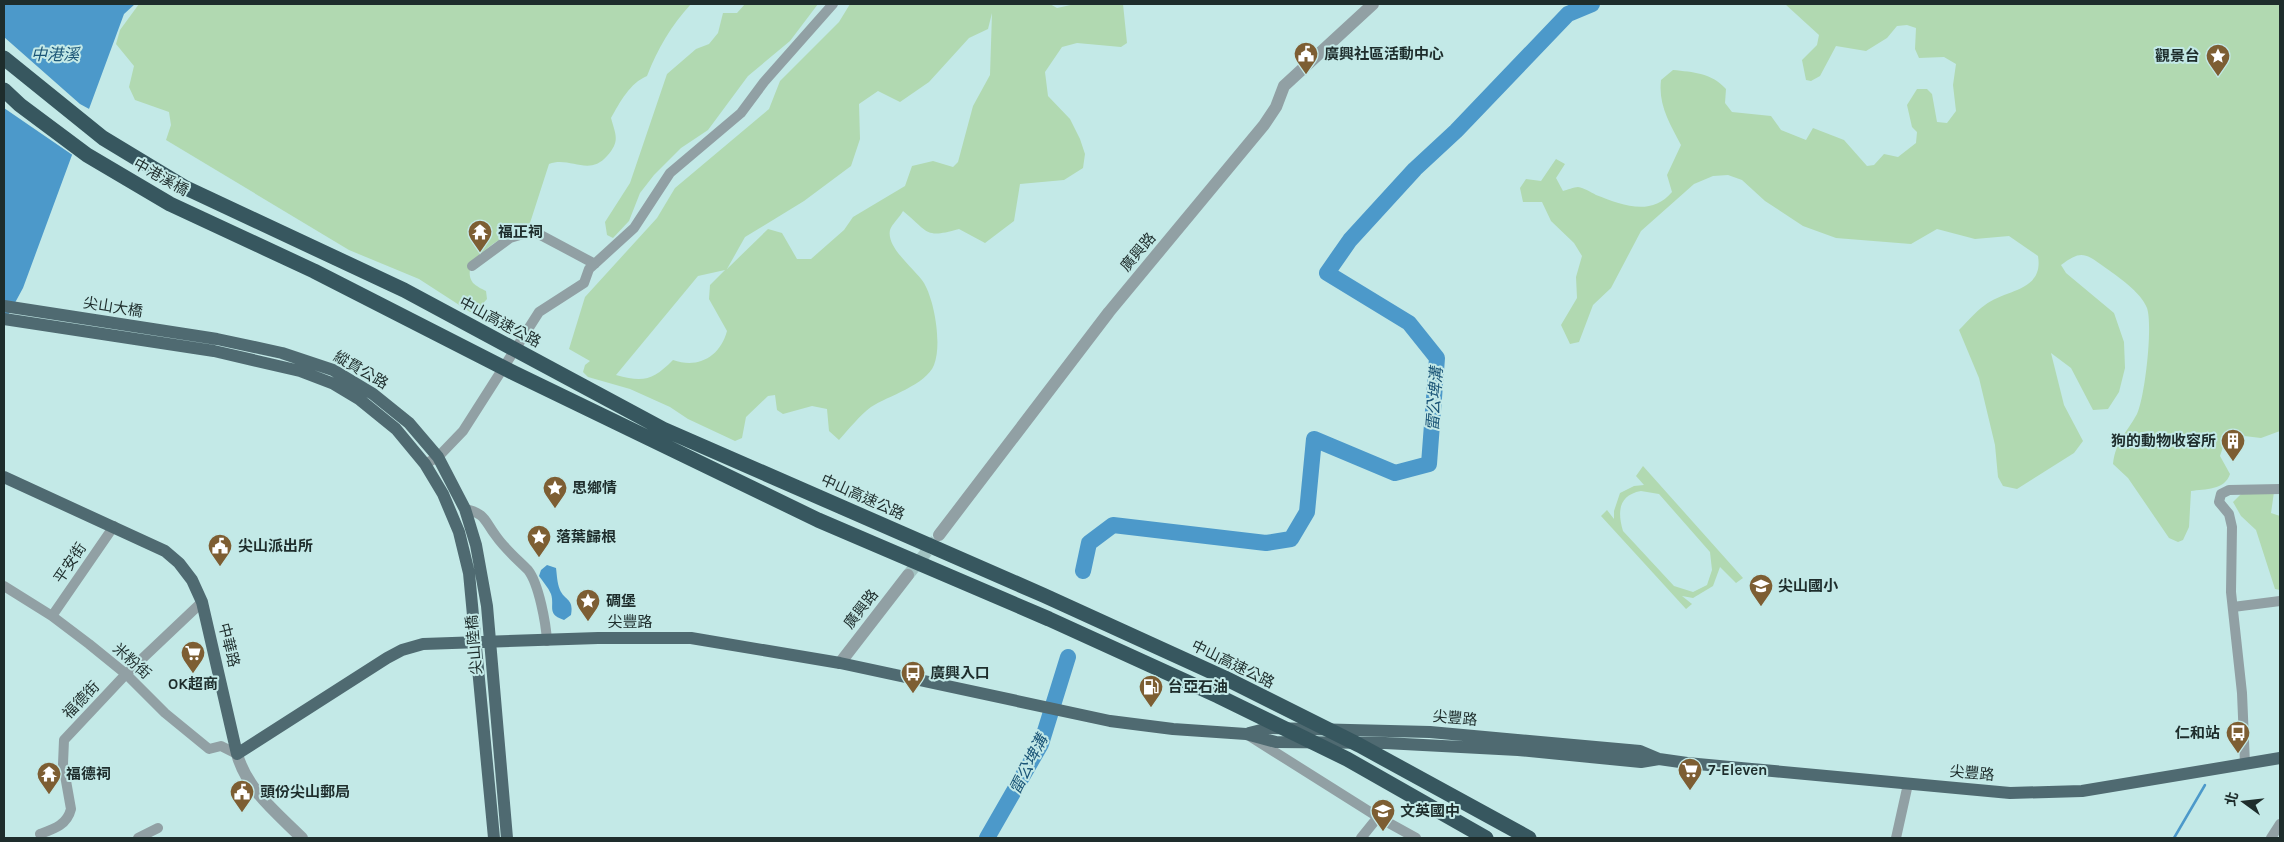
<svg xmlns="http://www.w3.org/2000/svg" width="2284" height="842" font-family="Karla,'Noto Sans TC',sans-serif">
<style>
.green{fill:#b1d9b1;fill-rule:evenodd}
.water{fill:#4c99ca}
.pier{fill:#c3e9e7}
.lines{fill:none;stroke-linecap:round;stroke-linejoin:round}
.stream{stroke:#4c99ca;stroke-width:2.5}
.river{stroke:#4c99ca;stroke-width:16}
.tertiary-tunnel{stroke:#a2c3c2;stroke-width:12;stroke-dasharray:12 6;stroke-linecap:butt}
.minor{stroke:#91a0a4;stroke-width:10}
.tertiary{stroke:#91a0a4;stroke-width:12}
.primary{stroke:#4f6a71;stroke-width:12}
.motorway{stroke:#37575f;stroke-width:15}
.labels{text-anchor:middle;stroke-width:4;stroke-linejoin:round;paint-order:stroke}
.poi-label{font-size:15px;font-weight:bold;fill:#1e2d2c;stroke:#c3e9e7;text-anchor:start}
.street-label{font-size:15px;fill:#1e2d2c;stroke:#c3e9e7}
.water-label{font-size:16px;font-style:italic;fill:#1b5577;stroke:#c3e9e7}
</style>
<rect width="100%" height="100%" fill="#c3e9e7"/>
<path class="green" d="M139,4H691C671,26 658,48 647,76C630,83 620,102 611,118C616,136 620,141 607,156C589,177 570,156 549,164L530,223C515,231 455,259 473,283C476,286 482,289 486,291L487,299L477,310L470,312L419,279L349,250L166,140L171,125L169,112L135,100L129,87L134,66L116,44L120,30Z
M745,4H818L790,41L748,76L708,130L681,148L654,175L640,193L629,221L613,238L607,235L605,222L630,183L667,74L696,49L709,44L718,33L723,13H737Z
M850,4H1050L1057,8L1075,4H1123L1127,43L1121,47L1077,43L1062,47L1045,72L1048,96L1070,119L1080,139L1085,154L1083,168L1064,180L1020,184L1014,221L985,243L959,229C924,239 929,232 903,211C900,217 892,224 890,230C886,248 916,270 924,283C935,302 942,345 934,365C926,385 888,396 871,407C860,415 849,429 839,440L829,431L827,409L812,406L783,414L777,410L775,395L768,396L746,417L742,438L735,441L688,419L670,407L630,389L588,377L583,372L585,365L590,361L569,349L585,297L657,218L675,188L769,109L780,81L839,22ZM992,13L990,75L973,106L958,162L953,167L933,161L912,166L905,186L853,217L844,230L811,259H797L782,233L768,229L727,269L745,237L804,201L851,166L860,139L859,104L878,91L900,102L929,82L969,38L988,29ZM725,270L710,285L709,299L727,331C720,357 698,369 673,360C653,380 644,383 616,375L698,276Z
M1785,4H2280V431L2261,438L2236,435L2226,438L2220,456L2230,474C2225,490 2205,489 2191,491L2189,527L2183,540L2178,542L2169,538L2128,478L2113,464C2116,440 2126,434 2137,414C2145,397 2153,325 2147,308C2141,292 2117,276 2103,266C2084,252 2080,251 2061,265L2066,273L2114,313L2124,342L2125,368L2119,392L2108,409L2093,410L2071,368L2051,353L2064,405L2083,441L2074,453L2017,489L2003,486L1998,477L1995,445L1979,378L1959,330C1967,322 1975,312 1985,305C2005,289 2044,292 2038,256L2009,236L1975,239L1937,229L1911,244L1836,238L1803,226L1765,201L1742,180L1728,175L1713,176L1694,184L1641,231L1611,288L1593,305L1579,342L1570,344L1561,325L1577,298L1576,277L1582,256L1574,243L1551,221L1542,202H1523L1520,188L1526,179L1541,181L1556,159L1565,164L1556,178L1563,191C1567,190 1574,187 1578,187C1584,188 1591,192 1596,195C1622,205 1651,217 1672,192L1667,175L1681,145C1670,124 1658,105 1661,80L1673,70C1693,72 1712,73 1726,89L1725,103L1732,112L1771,116L1781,130L1806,140L1813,128L1844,140L1867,166L1874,165L1884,154L1898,157L1916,143L1917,132L1912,127L1907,105L1917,89H1927L1932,94L1937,122L1947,123L1956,111L1953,85L1956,64L1944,57L1919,58L1915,49L1916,28L1907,25L1897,26L1887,38L1866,51L1836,46L1820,76L1811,81L1806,80L1802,60L1817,45L1819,35Z
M1643,466L1743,578L1736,583L1720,567L1713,586L1693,598L1682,596L1692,604L1686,609L1601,516L1607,510L1614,519V511L1620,493L1634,486L1644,485L1636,476ZM1641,491L1659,494L1710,552L1712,570L1707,585L1693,592L1674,586L1623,531C1617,511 1619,495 1641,491Z
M2244,491L2274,492L2271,513L2280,516V590L2275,589L2256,530L2241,516L2233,502Z"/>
<path class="water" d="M4,4H135L124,14L23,288L4,323Z
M547,565L556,568C557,575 557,583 560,590C565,601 574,598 571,615L564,620C546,614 555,607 551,594C548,587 543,582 539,576L541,570Z"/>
<path class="pier" d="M4,37L80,104L91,110L74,156L4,108Z"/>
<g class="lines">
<path class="stream" d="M2174,838L2205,785"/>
<path class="river" d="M1083,571L1089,543L1113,525L1266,543L1291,539L1307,512L1314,439L1395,473L1429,464L1437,358L1409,323L1327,273L1350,240L1415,169L1456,131L1568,14L1592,4
M987,838L1041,744L1068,657"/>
<path class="tertiary-tunnel" d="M908,575L936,540"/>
<path class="minor" d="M472,266L510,238L533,231L595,264
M425,464L438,457L463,431L539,312L584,283L589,269L634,228L670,173L741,113L764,82L833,4
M465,509C487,514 484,521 496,536C505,549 517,559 528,570C539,584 546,624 547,641
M4,586L52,616L89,644L126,674L165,713L209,749L221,746L237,754
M2233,607L2280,601
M52,616L114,526
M1251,737L1378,817L1416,838
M2245,764L2242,693L2231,592L2232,527L2229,514L2219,502L2221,494L2229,490L2280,489
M40,834C54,829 67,825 71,809L63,764L64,740L126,674L202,602
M138,838L158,828
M1361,838L1378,817
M1896,838L1908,784
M2271,838L2280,824"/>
<path class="tertiary" d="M939,535L1109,312L1264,125L1276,107L1284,86L1373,4
M840,663L908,575
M237,754C247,790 277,813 302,838"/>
<path class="primary" d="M4,306L217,339L282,353L333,370L373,394L409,423L438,457L465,509L476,545L487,606L507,838
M4,319L214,351L300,371L334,384L359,399L396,429L425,464L443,494L459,532L469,573L494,838
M4,477L165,551L179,563L192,580L202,602L237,754L387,658L402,650L423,644L598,638H691L840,663L1110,721L1173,729L1246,734L1276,742L1385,743L1518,750L1641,762L1659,759
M1249,733L1269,728L1430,732L1640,751L1659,759L1687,763L2010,793L2082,791L2280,758"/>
<path class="motorway" d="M4,58L103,138L184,187L404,290L663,429L1043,595L1225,678L1359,745L1529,838
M4,90L20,105L87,155L170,204L314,271L514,373L818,520L1049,619L1218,696L1347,759L1486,838"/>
</g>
<defs>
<symbol id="civic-pin" viewBox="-11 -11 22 30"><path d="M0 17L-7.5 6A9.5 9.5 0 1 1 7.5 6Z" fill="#7d5e33" stroke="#c3e9e7"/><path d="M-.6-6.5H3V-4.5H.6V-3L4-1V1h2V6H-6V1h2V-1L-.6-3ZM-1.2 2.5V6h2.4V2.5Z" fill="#fff"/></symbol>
<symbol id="sight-pin" viewBox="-11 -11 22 30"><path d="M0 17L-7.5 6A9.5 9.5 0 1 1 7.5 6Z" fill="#7d5e33" stroke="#c3e9e7"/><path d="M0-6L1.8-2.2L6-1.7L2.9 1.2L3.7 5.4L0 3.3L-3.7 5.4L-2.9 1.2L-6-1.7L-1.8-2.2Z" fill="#fff"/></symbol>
<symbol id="temple-pin" viewBox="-11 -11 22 30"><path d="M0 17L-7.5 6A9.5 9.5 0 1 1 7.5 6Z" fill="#7d5e33" stroke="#c3e9e7"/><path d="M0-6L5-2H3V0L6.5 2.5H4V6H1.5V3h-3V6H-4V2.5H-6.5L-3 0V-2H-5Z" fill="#fff"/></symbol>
<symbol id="building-pin" viewBox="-11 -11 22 30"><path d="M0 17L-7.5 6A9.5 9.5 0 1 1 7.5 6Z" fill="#7d5e33" stroke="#c3e9e7"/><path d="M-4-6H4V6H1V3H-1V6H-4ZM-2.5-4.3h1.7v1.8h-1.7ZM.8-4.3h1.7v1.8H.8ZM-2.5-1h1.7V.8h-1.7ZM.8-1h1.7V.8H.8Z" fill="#fff"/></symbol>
<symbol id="school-pin" viewBox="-11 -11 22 30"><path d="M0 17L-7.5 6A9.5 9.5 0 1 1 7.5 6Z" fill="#7d5e33" stroke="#c3e9e7"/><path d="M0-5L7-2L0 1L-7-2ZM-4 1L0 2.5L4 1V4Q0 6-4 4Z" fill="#fff"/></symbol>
<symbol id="supermarket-pin" viewBox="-11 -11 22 30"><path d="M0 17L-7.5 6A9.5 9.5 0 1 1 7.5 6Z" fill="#7d5e33" stroke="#c3e9e7"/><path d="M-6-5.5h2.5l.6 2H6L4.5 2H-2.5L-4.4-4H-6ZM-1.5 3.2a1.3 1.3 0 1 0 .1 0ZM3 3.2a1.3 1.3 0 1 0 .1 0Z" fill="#fff"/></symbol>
<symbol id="bus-pin" viewBox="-11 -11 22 30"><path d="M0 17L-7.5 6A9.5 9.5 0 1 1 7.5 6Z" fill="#7d5e33" stroke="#c3e9e7"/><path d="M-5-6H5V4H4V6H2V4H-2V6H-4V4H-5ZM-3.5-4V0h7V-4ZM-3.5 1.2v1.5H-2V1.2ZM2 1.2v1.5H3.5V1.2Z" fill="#fff"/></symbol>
<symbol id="fuel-pin" viewBox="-11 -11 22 30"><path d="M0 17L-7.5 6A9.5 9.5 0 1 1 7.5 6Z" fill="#7d5e33" stroke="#c3e9e7"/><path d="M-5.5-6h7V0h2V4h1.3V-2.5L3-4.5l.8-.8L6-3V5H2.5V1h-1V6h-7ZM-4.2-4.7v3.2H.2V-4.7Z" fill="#fff"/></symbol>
</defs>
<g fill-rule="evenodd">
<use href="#civic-pin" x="1292" y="40" width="28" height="38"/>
<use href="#sight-pin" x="2204" y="42" width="28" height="38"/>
<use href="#temple-pin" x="466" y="218" width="28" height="38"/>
<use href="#building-pin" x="2219" y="427" width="28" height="38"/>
<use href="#sight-pin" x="541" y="474" width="28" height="38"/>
<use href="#sight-pin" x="525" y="523" width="28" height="38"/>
<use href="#civic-pin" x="206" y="532" width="28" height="38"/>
<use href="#school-pin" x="1747" y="572" width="28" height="38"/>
<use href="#sight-pin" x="574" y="587" width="28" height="38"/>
<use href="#supermarket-pin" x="179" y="639" width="28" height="38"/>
<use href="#bus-pin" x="899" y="659" width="28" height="38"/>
<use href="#fuel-pin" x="1137" y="673" width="28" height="38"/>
<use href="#bus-pin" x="2224" y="719" width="28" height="38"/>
<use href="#supermarket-pin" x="1676" y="756" width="28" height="38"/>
<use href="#temple-pin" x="35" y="760" width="28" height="38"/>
<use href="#civic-pin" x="228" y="778" width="28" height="38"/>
<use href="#school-pin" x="1369" y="797" width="28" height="38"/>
</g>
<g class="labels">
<g class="poi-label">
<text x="1324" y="59">廣興社區活動中心</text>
<text x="2200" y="61" text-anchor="end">觀景台</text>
<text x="498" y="237">福正祠</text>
<text x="2216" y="446" text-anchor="end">狗的動物收容所</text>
<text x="572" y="493">思鄉情</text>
<text x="556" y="542">落葉歸根</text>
<text x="238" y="551">尖山派出所</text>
<text x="1778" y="591">尖山國小</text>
<text x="606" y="606">碉堡</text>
<text x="930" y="678">廣興入口</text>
<text x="193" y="689" text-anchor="middle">OK超商</text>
<text x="1168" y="692">台亞石油</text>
<text x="2220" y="738" text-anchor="end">仁和站</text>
<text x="1708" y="775">7-Eleven</text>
<text x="66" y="779">福德祠</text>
<text x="260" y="797">頭份尖山郵局</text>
<text x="1400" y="816">文英國中</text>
</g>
<g class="street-label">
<text transform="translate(161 177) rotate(29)" y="5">中港溪橋</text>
<text transform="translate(1138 252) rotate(-50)" y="5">廣興路</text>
<text transform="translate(113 307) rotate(9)" y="5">尖山大橋</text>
<text transform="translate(500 322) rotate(28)" y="5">中山高速公路</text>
<text transform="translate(361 370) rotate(30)" y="5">縱貫公路</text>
<text transform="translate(863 497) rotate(24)" y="5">中山高速公路</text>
<text transform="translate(70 563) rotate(-56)" y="5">平安街</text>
<text transform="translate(861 609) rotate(-52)" y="5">廣興路</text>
<text x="630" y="627">尖豐路</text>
<text transform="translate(229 645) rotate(76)" y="5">中華路</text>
<text transform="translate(474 645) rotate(-95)" y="5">尖山陸橋</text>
<text transform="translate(132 661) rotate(42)" y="5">米粉街</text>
<text transform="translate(1233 664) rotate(26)" y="5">中山高速公路</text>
<text transform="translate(81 700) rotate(-46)" y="5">福德街</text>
<text transform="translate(1455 718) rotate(5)" y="5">尖豐路</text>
<text transform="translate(1972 773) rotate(5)" y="5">尖豐路</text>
</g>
<g class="water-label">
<text x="55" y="60">中港溪</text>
<text transform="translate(1434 399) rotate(-86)" y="6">雷公埤溝</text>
<text transform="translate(1028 764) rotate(-63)" y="6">雷公埤溝</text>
</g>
</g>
<rect width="2284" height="842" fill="none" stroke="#1e2d2c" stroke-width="10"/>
<g transform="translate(2244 802) rotate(285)" stroke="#c3e9e7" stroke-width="4" paint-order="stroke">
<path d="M0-4L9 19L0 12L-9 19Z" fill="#1e2d2c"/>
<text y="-8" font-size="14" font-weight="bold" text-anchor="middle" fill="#1e2d2c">北</text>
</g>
</svg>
